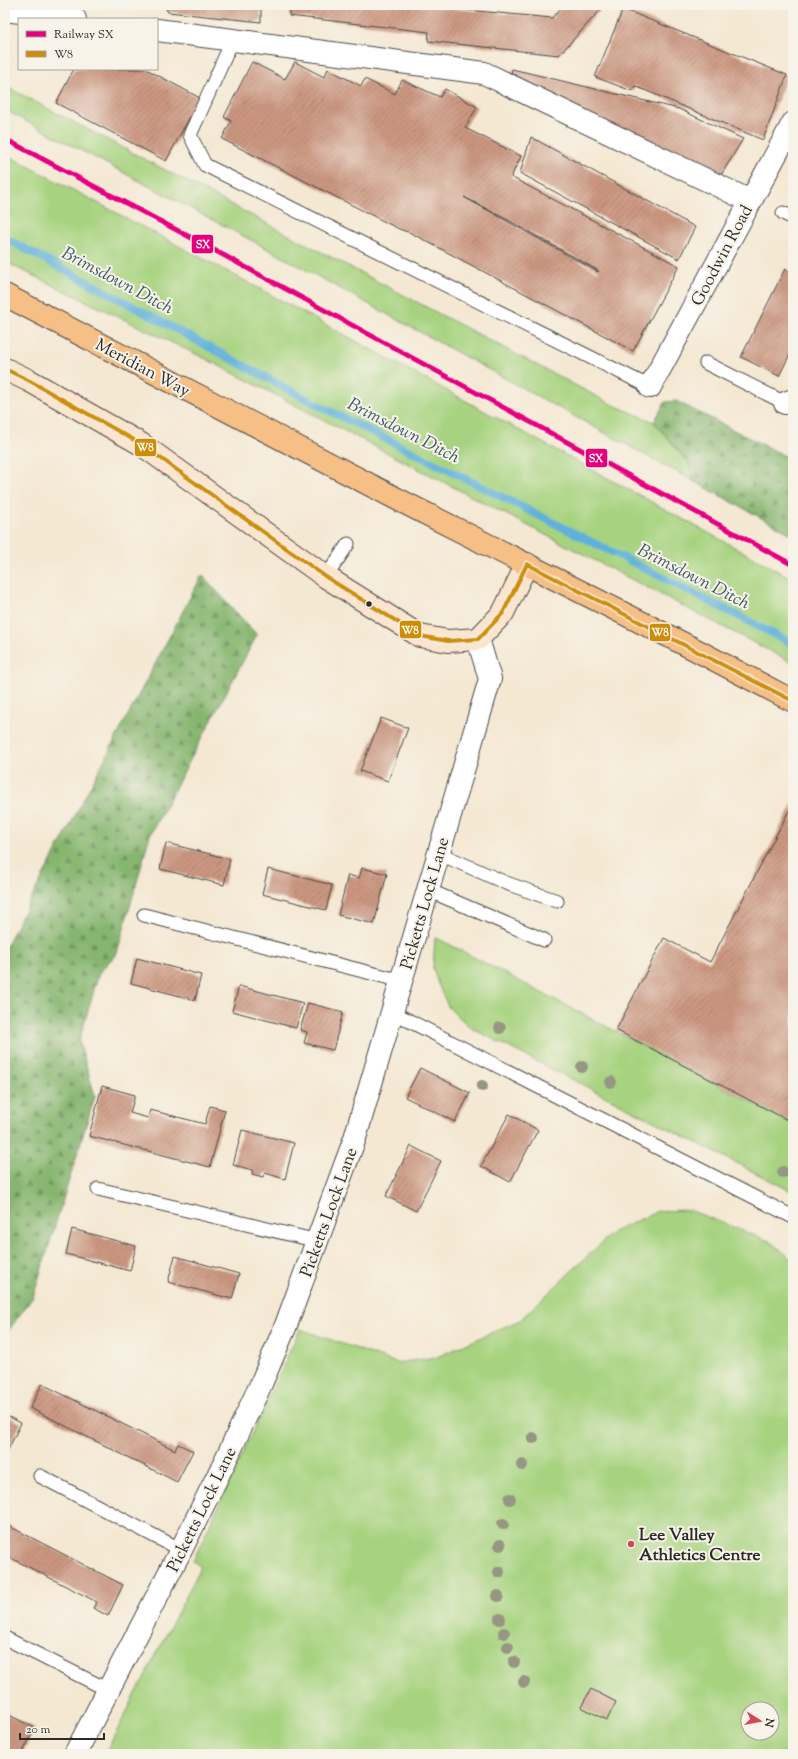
<svg xmlns="http://www.w3.org/2000/svg" width="798" height="1759" font-family="'Sorts Mill Goudy',serif">
<style>
.grass{fill:#a7d380;stroke:#697f56;fill-rule:evenodd}
.forest{fill:url(#forest-firs);stroke:#58704c}
.lines{fill:none;stroke-linecap:round;stroke-linejoin:round}
.stream{stroke:#5fb1da;stroke-width:8}
.building{fill:url(#building-hatch);fill-rule:evenodd}
.lane-casing{stroke:#494744;stroke-width:15}
.street-casing{stroke:#494744;stroke-width:24}
.secondary-casing{stroke:#494744;stroke-width:24}
.primary-casing{stroke:#494744;stroke-width:24}
.lane{stroke:#fff;stroke-width:13}
.street{stroke:#fff;stroke-width:22}
.secondary{stroke:#fbe5cf;stroke-width:22}
.primary{stroke:#f5bf86;stroke-width:22}
.bus-1-casing{stroke:#f7f3e8;stroke-width:7}
.bus-1{stroke:#ce8d09;stroke-width:4}
.rail-1-casing{stroke:#f7f3e8;stroke-width:8}
.rail-1{stroke:#e5007d;stroke-width:5}
.tree{fill:#969782}
.bus-dot{fill:#2b2b2b;stroke:#f7f3e8;stroke-width:1.5}
.poi-dot{fill:#d1495b;stroke:#f7f3e8;stroke-width:1.5}
.labels{text-anchor:middle;stroke-width:4;stroke-linejoin:round;paint-order:stroke}
.street-label{font-size:17px;fill:#2b2b2b;stroke:#f7f3e8}
.poi-label{font-size:17px;font-weight:bold;fill:#2b2b2b;stroke:#f7f3e8;text-anchor:start}
.water-label{font-size:18px;font-style:italic;fill:#3d5a68;stroke:#f7f3e8}
.line-badge{stroke:#f7f3e8;stroke-width:1.5}
.badge-label{font-size:11px;text-anchor:middle;font-weight:bold;fill:#fff}
</style>
<defs>
<pattern id="forest-firs" width="22" height="20" patternUnits="userSpaceOnUse"><rect width="22" height="20" fill="#85b56e"/><path d="M5 1l3.5 6h-7zM16 11l3.5 6h-7z" fill="#6d935b"/></pattern>
<pattern id="building-hatch" width="6" height="6" patternUnits="userSpaceOnUse"><rect width="6" height="6" fill="#cc9781"/><path d="M-1 1l2-2M0 6l6-6M5 7l2-2" fill="none" stroke="#a67b6a"/></pattern>
</defs>
<rect width="100%" height="100%" fill="#f7f3e8"/>
<filter id="ink" filterUnits="userSpaceOnUse"><feTurbulence type="fractalNoise" baseFrequency=".025" numOctaves="2"/><feDisplacementMap in="SourceGraphic" scale="8" xChannelSelector="R" yChannelSelector="G"/><feConvolveMatrix kernelMatrix="1 2 1 2 8 2 1 2 1" color-interpolation-filters="sRGB"/></filter>
<filter id="wash" filterUnits="userSpaceOnUse"><feTurbulence type="fractalNoise" baseFrequency=".012" numOctaves="4" result="noise"/><feDisplacementMap in="SourceGraphic" scale="16" xChannelSelector="R" yChannelSelector="G"/><feGaussianBlur stdDeviation="0.9" result="paint"/><feColorMatrix in="noise" values="0 0 0 0 0 0 0 0 0 0 0 0 0 0 0 0 0 1.4 0 .05"/><feComposite in="paint" operator="in"/></filter>
<g filter="url(#wash)">
<rect width="100%" height="100%" fill="#f4e8d3"/>
<path class="grass" d="M5,86L611,404L654,422L688,462L693,481L266,248L5,110Z
M5,154L249,283L793,579V663L206,359L5,262Z
M435,937L793,1124V1192L471,1028L449,1008L438,984L433,968Z
M689,1210L769,1241L793,1260V1754H105L201,1567L193,1561L300,1329L397,1363L437,1357L520,1320L613,1232L658,1211ZM748,1709H772V1733H748Z"/>
<path class="forest" d="M676,401L793,460V535L693,481L688,462L654,422L665,402Z
M202,575L257,635L150,835L117,953L99,973L79,1041L95,1096L33,1297L11,1327L5,1338V948Z"/>
<g class="lines">
<path class="stream" d="M5,238L312,402L634,563L793,644"/>
</g>
<g id="blocks">
<path class="building" d="M164,5H261V22L168,12Z
M291,5H413L552,18L564,5H605L559,55L428,41L429,32L289,16Z
M623,9L787,75L763,140L635,86L632,91L595,77Z
M252,62L285,79L295,62L324,77L328,69L361,86L365,79L395,94L402,80L440,97L445,89L477,107L465,128L521,156L511,177L679,266L633,351L411,233L399,229L222,139L231,121L224,117ZM464,197L510,221L599,271L598,272Z
M74,69H146L200,98L166,161L56,103Z
M512,69L679,109L743,139L721,175L510,83Z
M531,137L695,227L679,259L520,173Z
M785,269L793,273V348L779,376L741,357Z
M381,718L408,728L388,781L360,771Z
M793,803V1123L616,1030L664,938L710,962Z
M166,843L230,859L224,885L160,869Z
M362,868L387,874L374,924L338,915L348,875L359,878Z
M268,869L332,885L326,910L262,894Z
M137,958L201,975L195,1000L131,983Z
M239,986L303,1003L296,1028L232,1011Z
M308,1003L343,1012L333,1050L304,1043L307,1032L300,1030Z
M420,1068L470,1093L455,1122L405,1097Z
M102,1086L135,1095L130,1113L148,1118L150,1110L205,1124L210,1106L225,1110L210,1167L89,1136Z
M509,1114L538,1130L510,1182L481,1166Z
M242,1130L294,1143L285,1179L265,1173L263,1177L252,1174L253,1170L233,1165Z
M411,1146L441,1161L416,1211L386,1196Z
M72,1229L136,1246L130,1271L66,1254Z
M175,1256L239,1274L232,1299L168,1282Z
M42,1384L175,1450L178,1444L193,1451L177,1482L30,1408Z
M5,1415L21,1423L5,1456Z
M5,1524L123,1585L108,1616L93,1608L97,1602L5,1555Z
M591,1689L616,1702L607,1720L581,1707Z
M5,1713L35,1728L22,1754H5Z"/>
</g>
</g>
<g filter="url(#ink)">
<use href="#blocks" fill-opacity="0" stroke="#494744" stroke-width="1"/>
<g class="lines">
<defs>
<path id="lane" d="M233,39L190,135L205,165L650,387
M783,213L793,218
M706,363L785,403
M326,577L348,544
M438,853L506,883L557,901
M428,890L544,940
M144,915L402,981
M392,1012L793,1217
M98,1189L318,1241
M40,1476L181,1550
M5,1638L108,1690"/>
<path id="street" d="M5,10L75,19
M157,30L484,73L750,201
M650,387L793,123
M785,403L793,400
M75,1754L181,1550L225,1461L261,1384L286,1325L355,1138L490,679L478,639"/>
<path id="secondary" d="M5,369L30,381L141,444L326,577L420,636L448,641L478,639L503,613L527,564"/>
<path id="primary" d="M5,295L401,501L696,650L793,701"/>
</defs>
<use href="#lane" class="lane-casing"/>
<use href="#street" class="street-casing"/>
<use href="#secondary" class="secondary-casing"/>
<use href="#primary" class="primary-casing"/>
<use href="#lane" class="lane"/>
<use href="#street" class="street"/>
<use href="#secondary" class="secondary"/>
<use href="#primary" class="primary"/>
<defs>
<path id="bus-1" d="M5,369L30,381L141,444L326,577L420,636L448,641L478,639L503,613L527,564
M527,564L793,701"/>
</defs>
<use href="#bus-1" class="bus-1-casing"/>
<use href="#bus-1" class="bus-1"/>
<defs>
<path id="rail-1" d="M5,139L203,244L793,565"/>
</defs>
<use href="#rail-1" class="rail-1-casing"/>
<use href="#rail-1" class="rail-1"/>
</g>
<g class="tree">
<circle cx="500" cy="1028" r="6"/>
<circle cx="582" cy="1067" r="6"/>
<circle cx="611" cy="1082" r="6"/>
<circle cx="482" cy="1086" r="6"/>
<circle cx="783" cy="1172" r="6"/>
<circle cx="533" cy="1438" r="6"/>
<circle cx="522" cy="1465" r="6"/>
<circle cx="510" cy="1499" r="6"/>
<circle cx="503" cy="1524" r="6"/>
<circle cx="500" cy="1545" r="6"/>
<circle cx="499" cy="1572" r="6"/>
<circle cx="498" cy="1596" r="6"/>
<circle cx="500" cy="1619" r="6"/>
<circle cx="504" cy="1633" r="6"/>
<circle cx="508" cy="1647" r="6"/>
<circle cx="514" cy="1662" r="6"/>
<circle cx="524" cy="1682" r="6"/>
</g>
</g>
<circle class="bus-dot" cx="369" cy="604" r="3.5"/>
<circle class="poi-dot" cx="631" cy="1544" r="4"/>
<g class="labels">
<g class="street-label">
<text transform="translate(721 255) rotate(-62)" y="6">Goodwin Road</text>
<text transform="translate(143 367) rotate(28)" y="6">Meridian Way</text>
<text transform="translate(424 903) rotate(-74)" y="6">Picketts Lock Lane</text>
<text transform="translate(328 1212) rotate(-70)" y="6">Picketts Lock Lane</text>
<text transform="translate(201 1509) rotate(-64)" y="6">Picketts Lock Lane</text>
</g>
<g class="poi-label">
<text x="639" y="1540">Lee Valley<tspan x="639" dy="20">Athletics Centre</tspan></text>
</g>
<g class="water-label">
<text transform="translate(118 280) rotate(28)" y="6">Brimsdown Ditch</text>
<text transform="translate(404 430) rotate(27)" y="6">Brimsdown Ditch</text>
<text transform="translate(694 576) rotate(27)" y="6">Brimsdown Ditch</text>
</g>
</g>
<g class="line-badge">
<rect x="191" y="234" width="23" height="20" rx="4" fill="#e5007d"/>
<rect x="134" y="438" width="23" height="19" rx="4" fill="#ce8d09"/>
<rect x="585" y="448" width="23" height="20" rx="4" fill="#e5007d"/>
<rect x="399" y="620" width="23" height="19" rx="4" fill="#ce8d09"/>
<rect x="649" y="623" width="22" height="19" rx="4" fill="#ce8d09"/>
</g>
<g class="badge-label">
<text x="203" y="248">SX</text>
<text x="145" y="451">W8</text>
<text x="596" y="462">SX</text>
<text x="410" y="634">W8</text>
<text x="660" y="636">W8</text>
</g>
<rect width="798" height="1759" fill="none" stroke="#f7f3e8" stroke-width="20"/>
<rect x="18" y="18" width="140" height="52" fill="#f7f3e8" stroke="#a5a39c"/>
<rect x="26" y="31" width="20" height="6" fill="#e5007d" stroke="#a5a39c"/>
<text x="54" y="38" font-size="12" fill="#2b2b2b">Railway SX</text>
<rect x="26" y="51" width="20" height="6" fill="#ce8d09" stroke="#a5a39c"/>
<text x="54" y="58" font-size="12" fill="#2b2b2b">W8</text>
<g transform="translate(760 1721) rotate(101)"><circle r="19" fill="#f7f3e8" stroke="#a5a39c"/>
<path d="M0-3L7 15L0 10L-7 15Z" fill="#d1495b"/>
<text y="-6" font-size="11" font-weight="bold" text-anchor="middle" fill="#2b2b2b">N</text>
</g>
<path d="M20 1733v6h84v-6" fill="none" stroke="#2b2b2b" stroke-width="2"/>
<text x="26" y="1733" font-size="12" fill="#2b2b2b" stroke="#f7f3e8" stroke-width="3" paint-order="stroke">20 m</text>
</svg>
